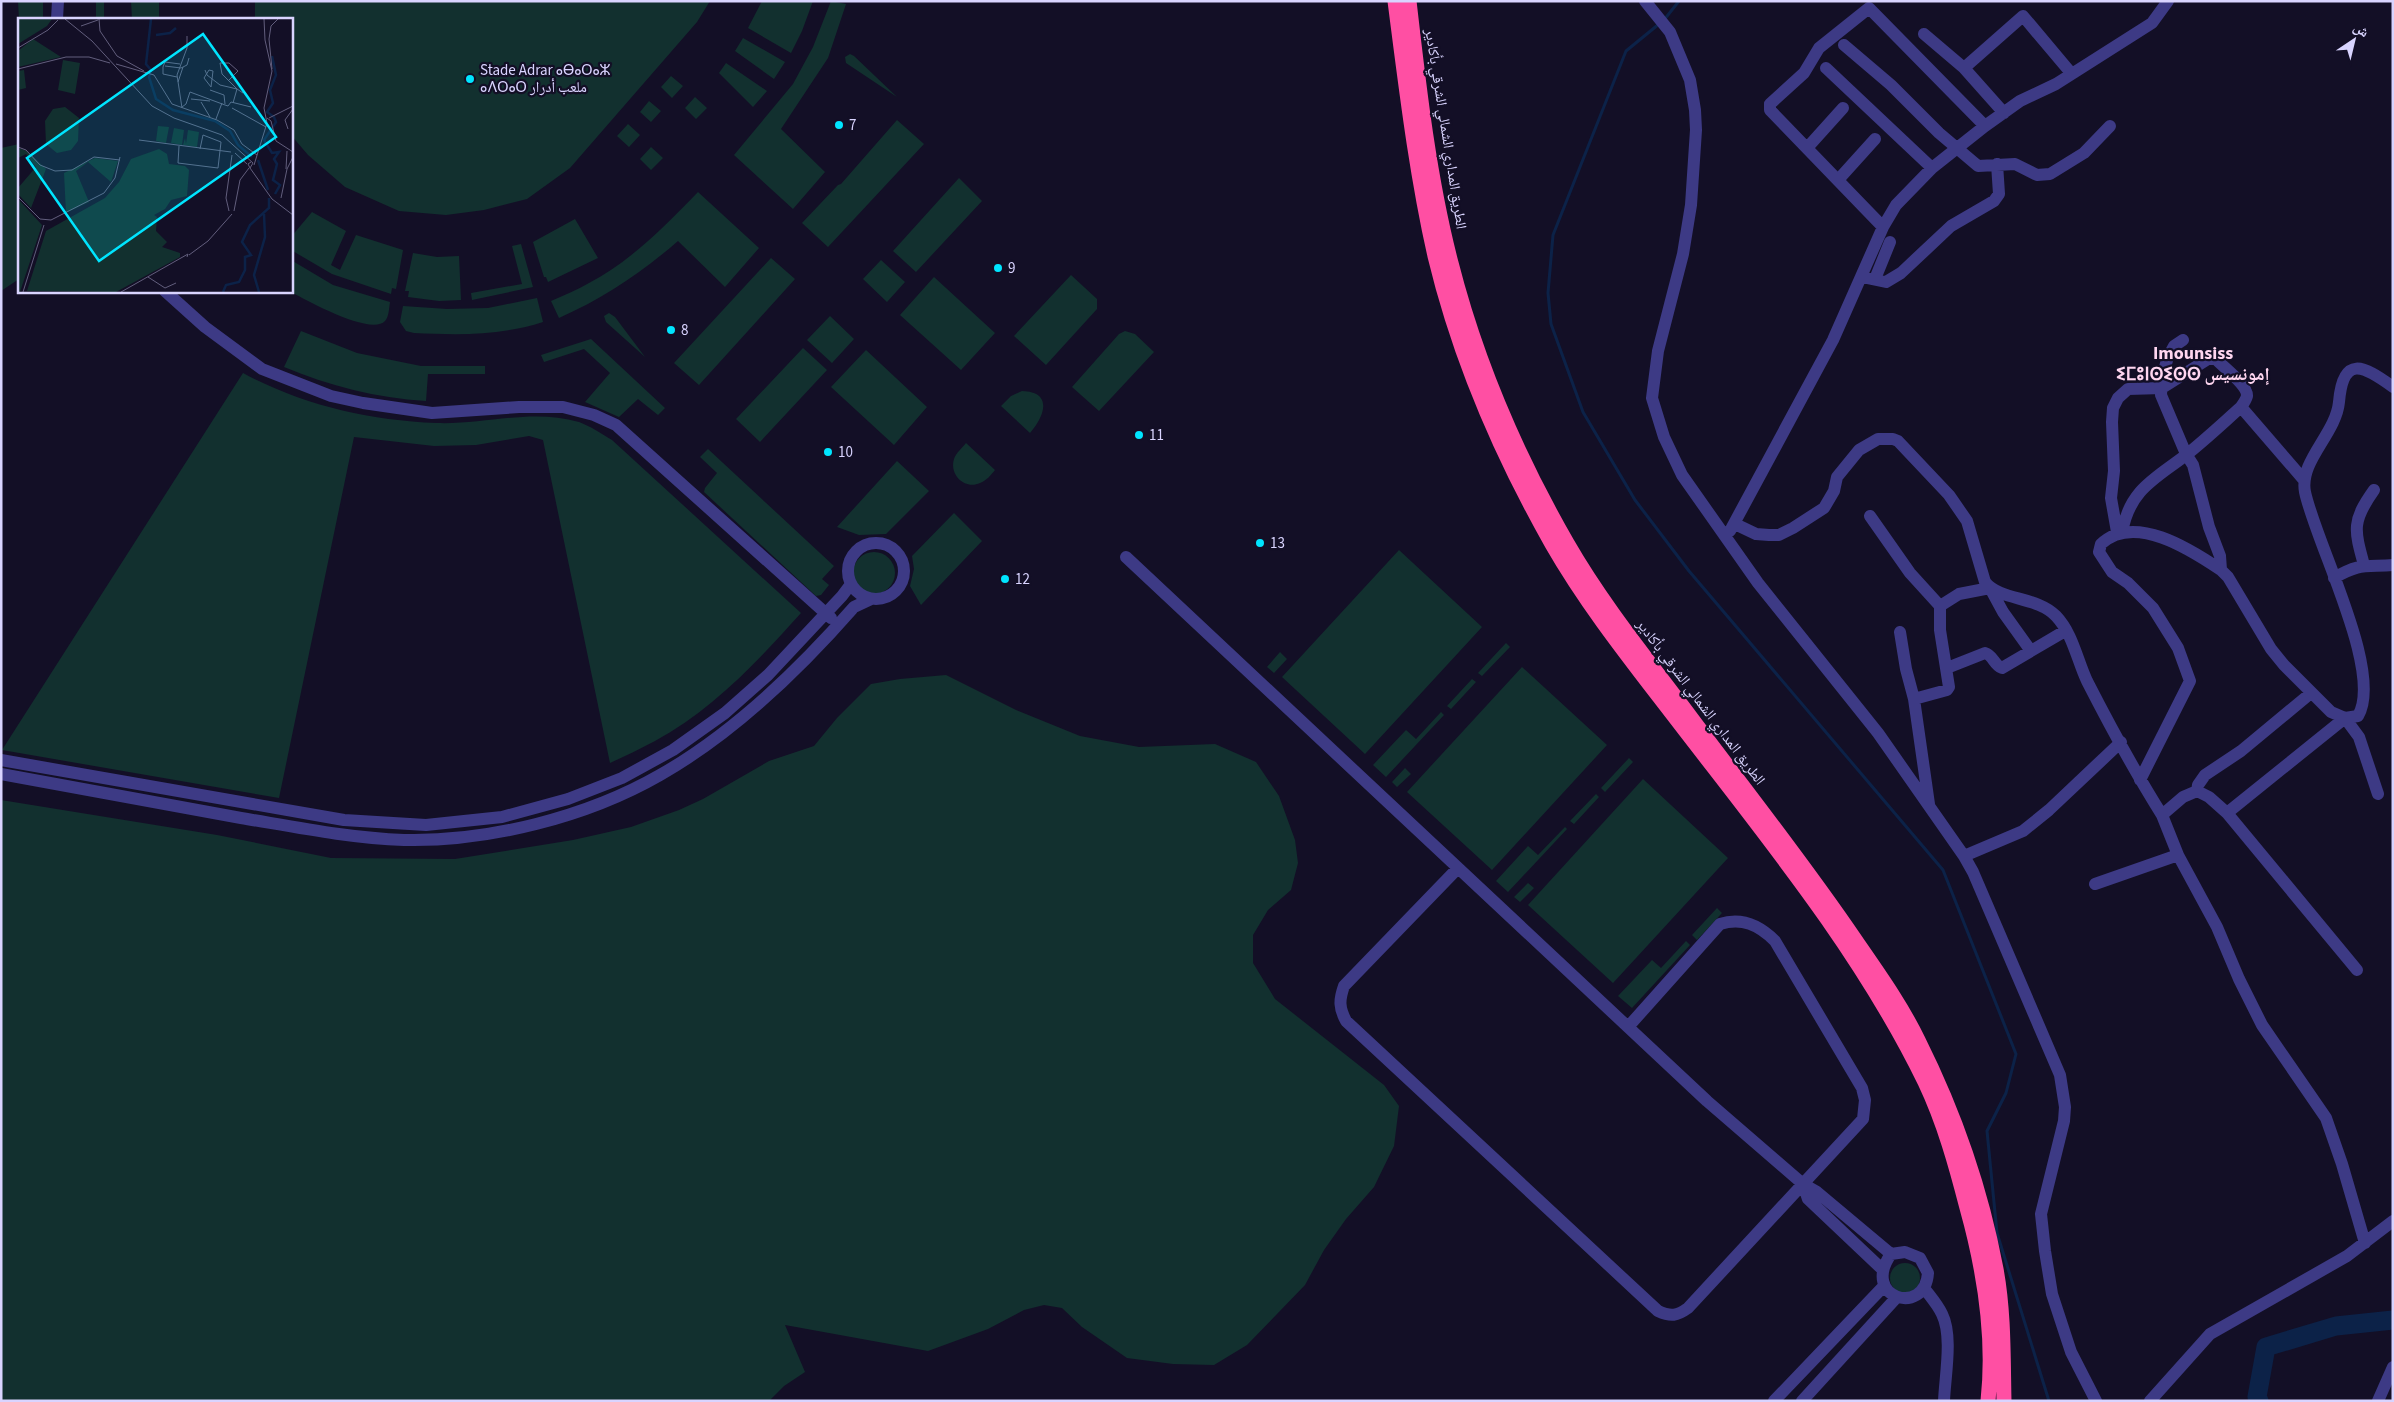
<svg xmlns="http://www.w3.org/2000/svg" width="2394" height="1402" font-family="'Source Sans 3','Noto Naskh Arabic','Noto Sans Tifinagh',sans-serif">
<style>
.green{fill:#12302f}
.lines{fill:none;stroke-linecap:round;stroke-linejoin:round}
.stream{stroke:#0c2248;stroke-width:3}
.river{stroke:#0c2248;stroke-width:19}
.minor{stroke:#3d3a85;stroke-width:12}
.highway{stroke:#ff4fa3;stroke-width:15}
.poi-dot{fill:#00e5ff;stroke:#130f26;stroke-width:2}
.labels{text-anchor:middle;stroke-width:4.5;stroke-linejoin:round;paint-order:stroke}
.poi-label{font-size:15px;fill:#d9d4ff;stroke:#130f26;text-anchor:start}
.street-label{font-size:15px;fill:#d9d4ff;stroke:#130f26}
.quarter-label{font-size:18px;font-weight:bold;fill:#ffd6f0;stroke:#130f26}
.inset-river{fill:none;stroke:#0c2248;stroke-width:2.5}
.inset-road{fill:none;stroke:#625e7d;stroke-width:1}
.view{fill:#00e5ff;fill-opacity:0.15;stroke:#00e5ff;stroke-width:2.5}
.inset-edge{fill:none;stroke:#d9d4ff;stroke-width:2.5}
</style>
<rect width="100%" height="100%" fill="#130f26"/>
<path class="green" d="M18,1H43V19H19Z
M96,1H104V19H96Z
M131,1H159V19H132Z
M255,1H710L697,22L570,168L527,199L484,210L446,215L399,211L345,187L308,155L291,135V19H255Z
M762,1H813L802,31L791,53L748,28Z
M831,1L846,4L828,58L781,129L825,172L793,209L734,155L793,84L813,47Z
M743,38L785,62L774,79L735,51Z
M850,54L854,56L897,97L846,63L845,57Z
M726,63L767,91L753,107L719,73Z
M671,76L683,86L672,98L661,87Z
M695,97L707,108L696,119L685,108Z
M649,101L661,111L651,122L640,112Z
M897,120L924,144L828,247L802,223L838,185L841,184Z
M628,124L640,135L629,147L617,136Z
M19,144V279L1,291V148Z
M651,147L663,158L651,170L640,159Z
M959,178L982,201L916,272L893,251Z
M698,192L759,248L725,287L678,241C641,273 604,298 559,318L551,301C564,295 577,290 589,283C630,262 667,224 698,192Z
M312,212L346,231L331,265L340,270L356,235L403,250L396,289L392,288L391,294L332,274L291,250V237Z
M575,219L598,258L548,282L546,277H544L533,242Z
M521,244L533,287L472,300L471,293L522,284L512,246Z
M413,253L437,257L459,256L461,300L439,301L408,297L409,291H405Z
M771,258L795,279L699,385L674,363Z
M291,260L333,285L390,302C389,308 389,317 385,321C371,336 308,301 293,293L290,291Z
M881,260L905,282L887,302L863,279Z
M1071,275L1097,299V309L1046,365L1014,336Z
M934,277L995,333L961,370L900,315Z
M537,298L543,322C499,336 459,335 414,333L406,331L400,322L403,306L447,309L488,308Z
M609,313L615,317L645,357L606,322L604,316Z
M830,316L854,339L832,363L807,340Z
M301,331L357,353L421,366H485V374H428L426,401C376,398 330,386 284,367Z
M1125,331L1135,334L1154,352L1099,411L1072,387L1119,334Z
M591,339L665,408L658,415L638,399L619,417L585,402L610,373L584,349L544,362L541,355Z
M803,348L827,370L760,442L736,419Z
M866,350L927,407L894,445L831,387Z
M243,373C303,405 368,420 436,423C484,425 531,408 579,422C590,426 602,434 612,440L801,613C758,661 712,710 655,741C640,749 625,756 610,763L543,440L529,436L476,445L434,446L354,437L279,798L2,750Z
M1022,391C1054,392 1044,417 1030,433L1001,406L1011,396Z
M966,443L995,470C991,475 986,481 980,483C965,490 949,475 954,459C956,453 962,448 966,443Z
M708,449L834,566L822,579L829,585L821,595L816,596L704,492L705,488L717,473L700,457Z
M897,461L929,491L886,534L859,535L837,527Z
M954,513L982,541L921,605L910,586L914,569L912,556Z
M1399,550L1482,627L1365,754L1282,677Z
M853 573a21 21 0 1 1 42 0a21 21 0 1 1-42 0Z
M1506,643L1510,647L1482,676L1478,673Z
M1280,652L1287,659L1274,673L1267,667Z
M1522,667L1607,745L1492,870L1407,792Z
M946,675L1016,710L1080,736L1139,747L1215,744L1256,762L1279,796L1295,840L1298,863L1291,890L1268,910L1253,935V963L1275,999L1384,1085L1399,1106L1394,1146L1374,1187L1346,1219L1324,1250L1305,1285L1247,1345L1214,1365L1173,1364L1127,1358L1082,1327L1062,1308L1044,1305L1024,1310L988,1329L928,1351L785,1325L805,1372L784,1386L769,1401H1V800L217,835L331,858L455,859L573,840L631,827L679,810L703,799L769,761L814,746L837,718L871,684L900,679Z
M1472,679L1476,682L1451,709L1447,706Z
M1441,712L1444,715L1386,777L1373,765L1406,730L1416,739Z
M1629,758L1633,762L1605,792L1601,788Z
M1405,768L1411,774L1397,787L1392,782Z
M1643,779L1728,858L1613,983L1528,905Z
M1596,794L1599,797L1574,824L1570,821Z
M1565,827L1567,829L1508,892L1496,881L1528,846L1538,855Z
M1528,883L1534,888L1520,902L1514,897Z
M1717,908L1722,913L1697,940L1692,935Z
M1686,941L1690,945L1632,1008L1618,996L1652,960L1661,968Z
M1890 1278a15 15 0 1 1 30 0a15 15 0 1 1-30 0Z"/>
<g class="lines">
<path class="stream" d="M1664,20L1679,1
M1659,24L1626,51L1553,235L1548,293L1551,324L1583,412L1635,500L1689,571L1943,870L2016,1054L2006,1093L1987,1131L1997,1233L2049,1401"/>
<path class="river" d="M2259,1401L2257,1397L2266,1347L2336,1326L2393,1320"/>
<path class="minor" d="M1645,1L1670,32L1690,80L1695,110L1696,130L1691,205L1683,254L1658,351L1652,398L1664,437L1682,475L1758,583L1878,733L1964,856L1973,872L2060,1075L2065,1107L2064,1121L2041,1214L2045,1251L2052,1294L2071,1352L2096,1401
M57,19L58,1
M1924,34L1964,68L2004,113
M1844,45L1891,85L1939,133L1978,166L2015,164L2037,175L2050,174L2084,153L2110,126
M1826,68L1932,168
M1964,68L2023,16L2071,73
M1807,148L1843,108
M1838,180L1875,139
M1883,227L1770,110V104L1804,73L1819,48L1869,8L1985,126
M1862,277L1886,282L1901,273L1951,226L1994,201L1999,194L1997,164
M1875,279L1890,242
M165,291L205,327L262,369L331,396L363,403L432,413L519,407H563L594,415L616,425L831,618
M2183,340L2174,346L2168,357L2162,377L2161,395L2186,454L2193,465L2209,527L2220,556L2221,570
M2241,407L2304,480
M1870,516L1910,573L1940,606L1959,594L1990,588L2003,612L2031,651
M1735,524L1756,534L1769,535H1779L1793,528L1824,508L1834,491L1837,477L1859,450L1878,439H1893L1898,441L1949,495L1967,521L1985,582C2000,601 2037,596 2056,616C2073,634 2077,660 2087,681C2110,726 2135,772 2162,815L2183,797L2197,791L2209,797L2227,813L2357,970
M1730,531L1833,340L1883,227L1896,205L1932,168L1985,126L2020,101L2056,84L2152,23L2168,1
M2117,532L2111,498L2114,471L2112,422L2113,408L2118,398L2128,389L2162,388L2208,359H2216C2223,367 2248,385 2247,396C2246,400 2243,404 2241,407C2223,423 2205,440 2186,455C2155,479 2130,489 2122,532
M848 571a28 28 0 1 1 56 0a28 28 0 1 1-56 0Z
M1126,557L1707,1101L1803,1184L1817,1192L1891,1254
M2364,565C2354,529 2352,521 2374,490
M2334,578C2360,563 2364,567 2393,565
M1900,632L1906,669L1914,699
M1947,668L1985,653C1993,655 1994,665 2002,668L2065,631
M1,760L344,820L426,825L502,817L568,799L622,778L673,750L725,713L768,675L842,596L851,584
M1,774C81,789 161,804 241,818C295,827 349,838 404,840C488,842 587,817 660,775C734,733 798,671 854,607L871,599
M2140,780L2190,681L2178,648L2153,608L2128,583L2112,572L2099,552L2101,544C2134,513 2190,549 2221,570L2228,577L2271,649L2284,665L2331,712L2345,718L2358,716C2384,672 2316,544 2305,492C2299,461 2336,434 2339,402C2343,355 2363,365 2393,387
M2197,791L2198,785L2205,775L2241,751L2311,693
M1929,804L1914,699L1947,690L1949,687L1940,630V606
M2227,813L2345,718L2359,737L2378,794
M2178,855L2217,927L2239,979L2262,1025L2326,1118L2342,1164L2365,1243
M1964,856L2023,831L2049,810L2121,742
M1458,868L1344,986C1339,1000 1339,1008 1346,1021L1658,1311C1671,1317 1677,1316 1688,1308L1863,1119L1865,1100L1862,1088L1775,941C1759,925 1742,917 1720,924L1628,1027
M2095,884L2178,855L2162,815
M1803,1184L1808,1199L1882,1269
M1905,1252L1920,1258L1928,1273C1925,1317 1860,1298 1891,1254Z
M1924,1288C1930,1296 1938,1305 1942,1314C1953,1336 1945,1376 1944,1401
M1774,1401L1884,1286
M1802,1401L1897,1297
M2150,1401L2210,1334L2347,1256L2393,1221
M2378,1401L2393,1367"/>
<path class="highway" d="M1395,1C1406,86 1416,172 1435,256C1459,356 1501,454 1552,544C1587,605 1631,660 1674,716C1763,832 1861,950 1925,1082C1944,1122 1956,1165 1967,1208C1984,1269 1995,1338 1988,1401
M1409,1C1419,89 1429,178 1451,263C1476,361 1517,456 1567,543C1602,604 1647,659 1689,715C1745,790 1804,864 1856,941C1878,973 1901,1005 1918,1040C1954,1112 1981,1189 1996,1269C2004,1312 2003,1357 2004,1401"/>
</g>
<g class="poi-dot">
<circle cx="470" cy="79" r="5"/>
<circle cx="839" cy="125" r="5"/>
<circle cx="998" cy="268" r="5"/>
<circle cx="671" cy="330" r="5"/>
<circle cx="1139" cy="435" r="5"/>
<circle cx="828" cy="452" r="5"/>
<circle cx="1260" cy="543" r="5"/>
<circle cx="1005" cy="579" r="5"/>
</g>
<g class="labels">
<g class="poi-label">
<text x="480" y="75">Stade Adrar ⴰⴱⴰⵔⴰⵣ<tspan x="480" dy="17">ⴰⴷⵔⴰⵔ ملعب أدرار</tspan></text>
<text x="849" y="130">7</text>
<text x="1008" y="273">9</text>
<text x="681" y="335">8</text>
<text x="1149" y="440">11</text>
<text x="838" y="457">10</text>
<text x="1270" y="548">13</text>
<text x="1015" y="584">12</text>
</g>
<g class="street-label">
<text transform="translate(1446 129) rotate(81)" y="5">الطريق المداري الشمالي الشرقي بأكادير</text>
<text transform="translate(1701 702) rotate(53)" y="5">الطريق المداري الشمالي الشرقي بأكادير</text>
</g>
<g class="quarter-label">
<text x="2193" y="359">Imounsiss<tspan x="2193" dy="21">ⵉⵎⵓⵏⵙⵉⵙⵙ إمونسيس</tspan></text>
</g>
</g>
<g transform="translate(18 18)">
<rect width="275" height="275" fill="#130f26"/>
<path d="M0,1H34L29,8L0,26ZM15,21L43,39L0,49V33ZM45,42L62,45L57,76L40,72ZM6,52L8,70L0,72V53ZM47,89L61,100L60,123L53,132L39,135L28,126L27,103L35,91ZM140,108L151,109L148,125L138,123ZM156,110L166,112L164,127L153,125ZM170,112L181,114L179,129L165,127L167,120L168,126ZM0,130L9,133L28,151L13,190L0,176V170L18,149L8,136L0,140ZM141,131L149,136L151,146L167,148L171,152L169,178L153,182L147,191L136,197L139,199L138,213L149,224L144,229L162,235V239L98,274L9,273L28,213L87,180L101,164L113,141ZM77,140L100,143L93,164L70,144L58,153L71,184L48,195L46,155ZM0,181L24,207L2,274H0Z" fill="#12302f"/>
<path class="inset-river" d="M133,1L128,46L133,52L131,59L138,81L155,92L197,103L212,113L220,127L234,139M138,17L152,15L158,10M254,38L258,57L252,72L255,85L249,94L256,99L258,104L246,122L254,135L261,134L256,141L259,146L255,162L262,167L257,176M240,142L250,172M205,274L208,267L221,264L227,252V239L233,237L224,224L232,207L251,190V180M241,274L236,257L247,219L246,196"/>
<path class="inset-road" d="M47,1L74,23L134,88L156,100L204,117L235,145L232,150L230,146L233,144M81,1L82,13L99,38L126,53M63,8L80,2M0,30L30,12L40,2M98,46L136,57L154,86L199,102L216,112L224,126L239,137M147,48L163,50L169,47L171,40M0,51L48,39H71L92,45M254,51L251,21L253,8L260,1M187,52L189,57L202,67L219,71L204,56L202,45H211L220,53L211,62M159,59L145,56V49L147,44L162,46M160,64L165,49M193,69L186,60L191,52L195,53L193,69M192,72L206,77L207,86M173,81L192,83M183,84L192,99M215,85L219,71L225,75M207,87L210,88L213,84L233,89M164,89L168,86L172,74L207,87M164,90L159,57L169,30V18M214,90L248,109M249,100L253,103L258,123L275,134M251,100L275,88M198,101L204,85M270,111L267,102L275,91M121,122L213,134M161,128L160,145L200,150L203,124L185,117L182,131M0,129L8,132L22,147L37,153L54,152L76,139L102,142M217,135L229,146M236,147L249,105L246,90L254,53L247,22L246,1M232,150L254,181L275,197M268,151L269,133M0,179L22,201L33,202L86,175L97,160L102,139M263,180L269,151L275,139M211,193L208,180L214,137M216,193L222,162L231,150M171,237L190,223L214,196M130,259L147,270L158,265M5,274L26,207M103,274L170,236L169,239"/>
<path class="view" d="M185,16L258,119L81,243L9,140Z"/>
<rect width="275" height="275" class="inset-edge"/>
</g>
<rect width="2394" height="1402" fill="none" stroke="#d9d4ff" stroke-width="5"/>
<g transform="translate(2354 40) rotate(35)" stroke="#130f26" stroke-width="4" paint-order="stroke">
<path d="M0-4L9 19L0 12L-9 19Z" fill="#d9d4ff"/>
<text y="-8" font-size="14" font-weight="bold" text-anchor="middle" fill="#d9d4ff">ش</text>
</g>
</svg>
